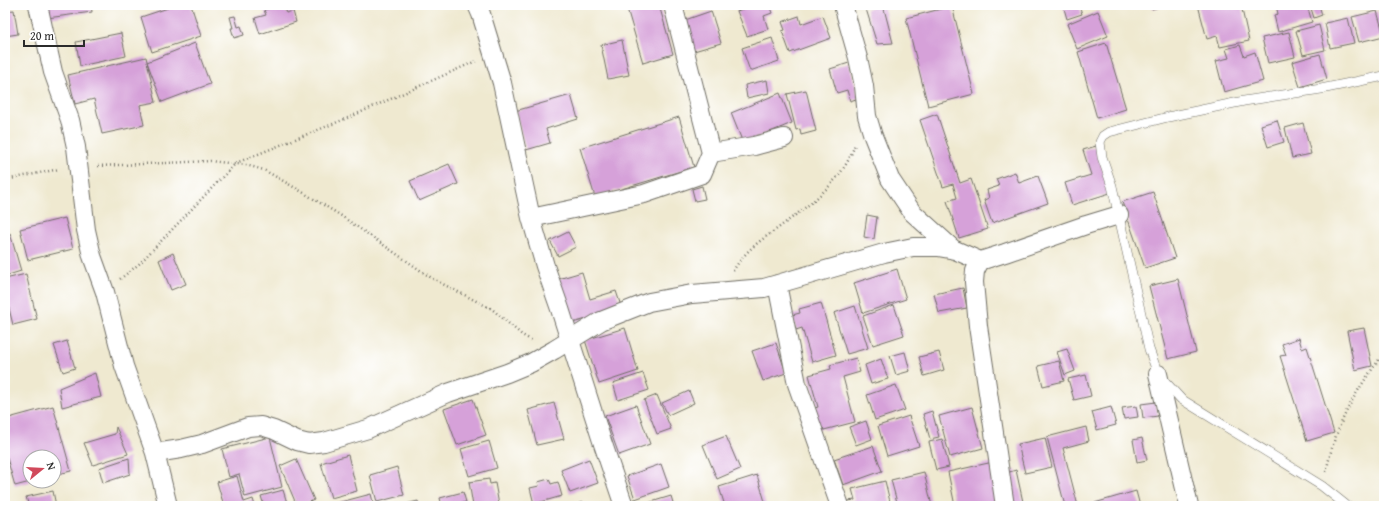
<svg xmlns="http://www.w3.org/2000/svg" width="1389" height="511" font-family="'Gentium Book Plus',serif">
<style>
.building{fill:#d6a1d9}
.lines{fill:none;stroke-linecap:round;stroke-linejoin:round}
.service-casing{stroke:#706e65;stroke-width:10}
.minor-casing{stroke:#706e65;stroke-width:20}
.path{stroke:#706e65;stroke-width:2.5;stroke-dasharray:1 3;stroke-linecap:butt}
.service{stroke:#fff;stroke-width:9}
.minor{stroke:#fff;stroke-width:18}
</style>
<rect width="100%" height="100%" fill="#fff"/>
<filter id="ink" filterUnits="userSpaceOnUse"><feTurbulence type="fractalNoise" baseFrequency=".025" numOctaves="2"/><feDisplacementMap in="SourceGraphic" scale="8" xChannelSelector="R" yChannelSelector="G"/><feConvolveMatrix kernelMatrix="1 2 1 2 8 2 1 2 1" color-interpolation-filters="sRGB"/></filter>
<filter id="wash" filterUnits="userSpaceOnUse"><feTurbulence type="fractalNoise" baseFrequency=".012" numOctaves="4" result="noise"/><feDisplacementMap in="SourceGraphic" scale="16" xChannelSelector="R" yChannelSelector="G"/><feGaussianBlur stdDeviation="0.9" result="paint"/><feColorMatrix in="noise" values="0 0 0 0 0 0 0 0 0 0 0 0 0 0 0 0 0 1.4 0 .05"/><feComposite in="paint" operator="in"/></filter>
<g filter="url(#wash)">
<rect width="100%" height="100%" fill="#efe9d0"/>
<g id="blocks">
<path class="building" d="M45,5H91L92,12L47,18Z
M102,5H113V6L102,8Z
M168,5H191L201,36L152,52L141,17L168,8Z
M280,5H283L286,13L293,11L296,22L260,34L255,18L266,15L264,10Z
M626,5H659L673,54L643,63Z
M754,5H769L772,13L764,16L768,29L747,36L737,11Z
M880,5H883L893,43L877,44L866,9Z
M1063,5H1079L1082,14L1067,19Z
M1151,5H1166L1152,9Z
M1198,5H1241L1249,41L1220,47L1217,36L1207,39Z
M1276,5H1307L1312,22L1278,32L1274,15L1278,14Z
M1310,5H1319L1322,15L1314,18Z
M952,6L974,94L928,106L906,18Z
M14,10L18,34L5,36V11Z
M711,11L721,43L694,51L685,20Z
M1098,11L1108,36L1077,49L1067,24Z
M1377,11L1384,36L1359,42L1352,17Z
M235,16L238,27L241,26L244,35L234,38L231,28H233L230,17Z
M799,16L801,24L823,16L831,38L790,53L782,31L785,30L782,22Z
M1348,18L1354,43L1330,48L1325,23Z
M1319,25L1325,50L1303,55L1296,31Z
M1289,32L1295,57L1268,63L1262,38Z
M121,33L126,56L80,66L76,42Z
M772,38L779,61L750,71L742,48Z
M622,40L629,75L608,79L601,45Z
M195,43L210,84L162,102L147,62Z
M1106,43L1126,109L1097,118L1078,52Z
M1240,45L1244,56L1255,52L1263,81L1224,92L1216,61L1229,58L1226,49Z
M1320,54L1327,79L1300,87L1292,62Z
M146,57L156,102L140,105L144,125L102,134L94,99L75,104L68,75Z
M849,63L859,98L850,101L847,90L837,93L830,69Z
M767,80L769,93L747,98L745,85Z
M806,90L816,131L801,135L800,129L796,130L787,94Z
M780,93L792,123L743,143L731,113Z
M571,95L578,119L546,129L550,143L526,150L515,111Z
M937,114L960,183L971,179L988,229L959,238L947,201L957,198L953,184L943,187L920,120Z
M679,117L694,167L595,197L580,148Z
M1277,120L1284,142L1268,147L1261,125Z
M1303,123L1311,154L1292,158L1285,128Z
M1096,146L1110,193L1072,205L1065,183L1091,175L1083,150Z
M449,164L458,184L419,201L410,181Z
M1015,172L1019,183L1038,176L1048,203L992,223L984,200L989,198L987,190L999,186L996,179Z
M702,186L705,199L695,201L692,189Z
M1153,192L1175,258L1145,268L1122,202Z
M867,215L877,217L874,239L864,237Z
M65,218L73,249L28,260L20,229Z
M568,232L576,247L558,256L550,241Z
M10,233L21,271L5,276V235Z
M173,253L186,284L171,290L159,260Z
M897,269L906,299L863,313L854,283Z
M582,272L590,299L616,291L622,309L569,324L555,280Z
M26,274L37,319L13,325L5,292V279Z
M1178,279L1196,352L1168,359L1149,286Z
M963,288L967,308L939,313L934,294Z
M821,303L836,355L812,362L802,328L796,330L792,315L800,313L799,309Z
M894,305L904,335L873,345L863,316Z
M855,306L868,348L847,354L834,313Z
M625,328L638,371L599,384L585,340Z
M1364,328L1372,366L1355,370L1347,331Z
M1299,338L1302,349L1307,347L1334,433L1307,441L1280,356L1286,355L1282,344Z
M67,341L75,368L63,372L54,345Z
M776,343L786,373L763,381L752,351Z
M1067,349L1075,371L1065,375L1057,352Z
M905,352L910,371L896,375L890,356Z
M939,352L944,370L924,376L919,357Z
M856,358L860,372L843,377L855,422L824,430L823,428L817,430L812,409L818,407L809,375L831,369L830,365Z
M881,359L888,379L871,384L865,365Z
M1059,361L1064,381L1043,386L1038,366Z
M95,373L101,397L62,407L59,388Z
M643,373L649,390L618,400L613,383Z
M1086,375L1091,396L1074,400L1068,379Z
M896,385L905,410L875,420L867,395Z
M689,391L694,403L668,415L662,403Z
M657,395L671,429L657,434L644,400Z
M473,399L486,435L457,445L444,409Z
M1156,402L1158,416L1143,418L1141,404Z
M554,403L564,439L537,445L528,410Z
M636,405L650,444L619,455L605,416Z
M53,406L71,471L54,475V457H30V482L15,486L5,451V419Z
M1136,406L1138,417L1124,419L1122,408Z
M972,407L983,448L950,457L939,416Z
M1111,407L1116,425L1097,430L1092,412Z
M932,411L939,437L930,439L923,414Z
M909,416L919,446L887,456L878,426Z
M866,421L872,439L856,445L849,427Z
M116,427L128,454L93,465L84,443L115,434Z
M1086,427L1089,441L1063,448L1078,506H1065L1047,437Z
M726,436L740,469L717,479L703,445Z
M270,437L282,487L245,497L239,474L229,477L222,449Z
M1045,438L1052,467L1025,473L1018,444Z
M1142,438L1147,460L1137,462L1133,440Z
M942,439L949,467L936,470L929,442Z
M489,441L497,468L469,476L461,449Z
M873,446L882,471L843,485L834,459Z
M348,455L357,491L331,498L321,463Z
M129,458L130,474L103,483L99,468Z
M296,459L314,500L300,506H297L280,466Z
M589,459L598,483L570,493L561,470Z
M993,462L999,506H955L948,472Z
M661,464L669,487L635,499L627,476Z
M397,467L404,495L377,502L370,475Z
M1016,470L1023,502L1010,505L1003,474Z
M924,472L932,506H898L891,480Z
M757,475L766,505L763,506H725L719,487Z
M237,476L244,502L253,499L255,506H224L217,482Z
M489,479L490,484L495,483L499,505L473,506L469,482Z
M549,479L551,484L558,482L562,496L534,504L530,488L539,486L538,482Z
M885,481L891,506H849L848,501L855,500L852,489Z
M283,490L288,506H264L261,496Z
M53,491L56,506H29L26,497Z
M1136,491L1140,506H1084Z
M463,492L466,502L450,506H442L440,498Z
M371,494L374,506H334L333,504Z
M671,496L674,506H638Z
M418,501L419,506H402V505Z
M583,502L584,506H570Z"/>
</g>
</g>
<g filter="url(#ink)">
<use href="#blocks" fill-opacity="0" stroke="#706e65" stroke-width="1"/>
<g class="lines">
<defs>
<path id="service" d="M1347,506L1322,486L1181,399L1158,374L1149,349L1112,186L1102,157L1100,142L1103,136L1109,132L1168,117L1244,101L1321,89L1384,76"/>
<path id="minor" d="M38,5L53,72L70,120L76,147L86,230L92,256L105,292L124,366L155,453L168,506
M477,5L481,14L502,83L531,218L545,266L560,309L602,441L624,506
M673,5L711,153
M843,5L858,58L864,86L867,116L873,136L890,179L912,212L954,250
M531,218L644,194L702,174L711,153L754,146L784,138
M980,261L975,271L974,282L978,326L1005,506
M777,284L797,384L840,506
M1158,374L1189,506
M155,453L181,449L202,444L248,427L261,426L274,430L297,441L309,444L324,442L368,429L448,393L507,373L531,363L554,350L601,321L649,302L692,294L764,288L884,253L913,247H938L955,250L980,261L1005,253L1086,225L1119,215"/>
</defs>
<use href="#service" class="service-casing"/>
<use href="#minor" class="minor-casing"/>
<path class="path" d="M98,166L210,161L246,165L264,170L299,190L340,215L433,279L492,309L522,335L533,341
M5,180L59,169
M733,271C745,251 758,242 777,229C807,206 843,183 855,144
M120,279L139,264L236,163L350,117L476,61
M1326,472C1329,459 1332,446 1337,433C1348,404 1365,378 1384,353"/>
<use href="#service" class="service"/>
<use href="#minor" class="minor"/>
</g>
</g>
<rect width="1389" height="511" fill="none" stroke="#fff" stroke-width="20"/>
<g transform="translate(42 469) rotate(72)"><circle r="19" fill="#ffffff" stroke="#aaaaaa"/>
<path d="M0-3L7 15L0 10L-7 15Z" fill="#d1495b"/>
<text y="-6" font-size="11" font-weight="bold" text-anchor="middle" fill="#2b2b2b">N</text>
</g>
<path d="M24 40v6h60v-6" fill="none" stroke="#2b2b2b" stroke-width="2"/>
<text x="30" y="40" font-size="12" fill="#2b2b2b" stroke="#ffffff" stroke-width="3" paint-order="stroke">20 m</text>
</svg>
